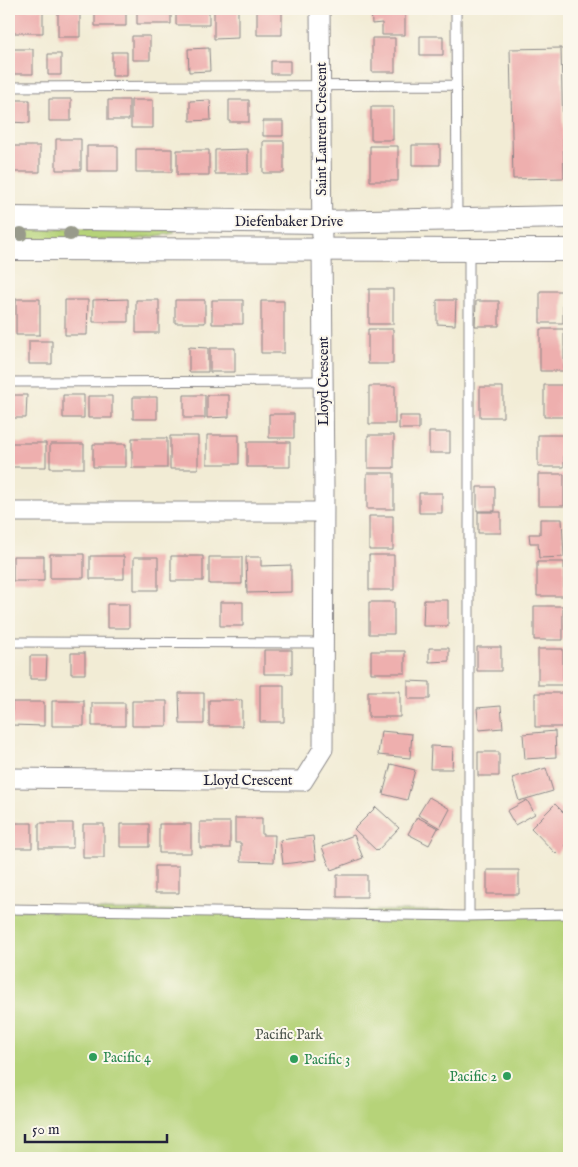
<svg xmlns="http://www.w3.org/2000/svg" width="578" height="1167" font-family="'IM FELL English',serif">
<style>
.green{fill:#b6d379;stroke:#6c7a5a}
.building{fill:#eeafae}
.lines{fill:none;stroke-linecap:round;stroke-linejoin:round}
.service-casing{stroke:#8a8788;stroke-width:11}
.minor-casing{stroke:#8a8788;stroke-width:21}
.tertiary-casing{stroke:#8a8788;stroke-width:24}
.service{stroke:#fff;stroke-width:9}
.minor{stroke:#fff;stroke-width:19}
.tertiary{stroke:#fff;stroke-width:22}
.tree{fill:#989a8b}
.leisure-dot{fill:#2e9e5b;stroke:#fbf7ec;stroke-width:2}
.labels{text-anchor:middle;stroke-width:4;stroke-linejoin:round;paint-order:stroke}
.street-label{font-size:14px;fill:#22223b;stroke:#fbf7ec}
.park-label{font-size:14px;fill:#4e574e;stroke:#fbf7ec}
.leisure-label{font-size:14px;fill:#27864d;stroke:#fbf7ec;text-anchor:start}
</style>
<rect width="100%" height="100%" fill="#fbf7ec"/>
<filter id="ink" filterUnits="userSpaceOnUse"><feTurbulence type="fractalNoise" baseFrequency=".02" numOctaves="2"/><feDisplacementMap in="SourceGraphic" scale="10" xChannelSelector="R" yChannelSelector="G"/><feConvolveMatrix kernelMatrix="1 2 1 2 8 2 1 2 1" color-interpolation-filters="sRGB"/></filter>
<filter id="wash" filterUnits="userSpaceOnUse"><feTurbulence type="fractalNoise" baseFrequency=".0096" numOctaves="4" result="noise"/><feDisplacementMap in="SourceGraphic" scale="20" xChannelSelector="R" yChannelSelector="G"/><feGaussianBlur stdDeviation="1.12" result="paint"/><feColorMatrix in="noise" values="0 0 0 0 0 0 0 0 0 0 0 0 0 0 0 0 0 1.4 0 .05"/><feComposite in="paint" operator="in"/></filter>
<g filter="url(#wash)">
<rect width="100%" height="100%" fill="#f2ecd5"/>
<path class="green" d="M9,229H174V233L134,240H9Z
M9,910L569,911V1158H9Z"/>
<g id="blocks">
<path class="building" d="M11,9H43V33H11Z
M58,9H80V37H58Z
M95,9H126V26H95Z
M137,9H171V24H137Z
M176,9H209V25H176Z
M214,9H238V38L214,39Z
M257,9H282V35H257Z
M371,9H405V35H382V23L372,24Z
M132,36H150V60H132Z
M420,36H443V55H420Z
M372,38H395V72H372Z
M209,48L210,71L189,72L188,49Z
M561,48L564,178L513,179L510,49Z
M9,49H33V74H9Z
M112,52H127V76H112Z
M48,54H61V75H48Z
M271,61H290V74H271Z
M49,99H71V121H49Z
M9,100H30V123L9,122Z
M108,100H129V120H108Z
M131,100H153V128H131Z
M210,100L211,120L190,121V101Z
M229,100H249V122H229Z
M371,107H393V140H371Z
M263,121H283V136H263Z
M56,139H81V170H56Z
M263,141H284V173H263Z
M412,145H440V165H412Z
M10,146H40V172H10Z
M87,146H118V171H87Z
M370,146H398V181H370Z
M136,149H172V172H136Z
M248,149V174H215V150Z
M177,150H209V175H177Z
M369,289H393V324H369Z
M540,291H563V323H540Z
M9,299H11V339H9Z
M16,299H40V335H16Z
M128,299V322H93V300Z
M65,300H88L87,335H65Z
M136,300H159V333H136Z
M175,300H205V323H175Z
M212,300H243V324H212Z
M437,300H456L455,325L437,324Z
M261,301H284V353H261Z
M476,301H499V326H475Z
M368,329H393V364H368Z
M540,329H564V371H540Z
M29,341H52V364H29Z
M189,347L208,348V372H189Z
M210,348H235V372H210Z
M544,385H567V417H544Z
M369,386H395V424H369Z
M480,387H503V417H480Z
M11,395H27L26,418H11Z
M63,395H84V418H63Z
M184,395H205V418H184Z
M207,395H229V417L207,418Z
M88,396H112V418H88Z
M133,397H157V419H133Z
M269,414H294V438H269Z
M399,416H419V429H399Z
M429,432H450V453H429Z
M207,435H239V464H207Z
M368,435H394V468H368Z
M538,435H564V467H538Z
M170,436H198V469H170Z
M132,438H167V468H132Z
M247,442H290V467H247Z
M11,443H46V467H11Z
M50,444H84V468H50Z
M93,444H126V467H93Z
M367,473H394V509H367Z
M538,474H564V506H538Z
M477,487H495V511H477Z
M419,493H442V513H419Z
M478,512H501V533H478Z
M369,516H393V550H369Z
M540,519H562L564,557L539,558L538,543H530L529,534H540Z
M50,554H84V578H50Z
M369,555H394V590H369Z
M13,556H44V581H13Z
M90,556H124V579H90Z
M171,556H203V581H171Z
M134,557H158V590H134Z
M209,557H242V584H209Z
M246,557H261V566L291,565V592L247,593Z
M537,562H564V596H537Z
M424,600H448V626H423Z
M220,602H243V626H220Z
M369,602H394V634H369Z
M107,604H129V628H107Z
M534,606H563V640H534Z
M477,647H501V671H477Z
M429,648H449V661L429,662Z
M538,649H563V685H538Z
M264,650H292V674H264Z
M371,651H405V673H371Z
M71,653H85V674H71Z
M30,656H47L46,679H30Z
M408,681L430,682V699H408Z
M260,685H284V722H260Z
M368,691H400V717H368Z
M179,693H204V724H180Z
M535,693H564V727H535Z
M209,700H242V726H209Z
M52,701H84V726H52Z
M132,701H167V726H132Z
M12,702H44V726L12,725Z
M92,703H125V726H92Z
M501,706L503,728L479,730L477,708Z
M381,731L412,734L410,758L378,755Z
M555,731L556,757L525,759L523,734Z
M431,746L453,747L452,769H430Z
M478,752H499V776H478Z
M391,764L415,770L407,800L383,794Z
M546,768L553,791L519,801L512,778Z
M429,797L450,809L440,828L418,815Z
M527,800L535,814L515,825L507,811Z
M555,804L569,818V841L556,854L531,828Z
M376,807L399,828L377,851L354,829Z
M417,817L438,828L429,845L408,834Z
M235,818H262V835H275L274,862L241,861V843H235Z
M200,822H230V848H200Z
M9,823H32V848H9Z
M39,823H73V848H39Z
M83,824H104V858H83Z
M120,824H149V847H120Z
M159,824H191V853H159Z
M354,835L363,858L331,870L322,847Z
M313,836L316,860L283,864L280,840Z
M155,866H179V893H155Z
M487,870H519V894H487Z
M337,875H367V897H337Z"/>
</g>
</g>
<g filter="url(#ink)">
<use href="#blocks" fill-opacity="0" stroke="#8a8788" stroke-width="1"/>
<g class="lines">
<defs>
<path id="service" d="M456,9L457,219
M9,87L456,85
M469,251V916
M9,382L323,381
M9,642L323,643
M9,909L469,916L569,914"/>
<path id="minor" d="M9,512H324
M9,778L303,781L323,749L324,488L320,9"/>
<path id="tertiary" d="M9,218L322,222L569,217
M9,249L569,250"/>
</defs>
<use href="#service" class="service-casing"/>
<use href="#minor" class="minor-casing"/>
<use href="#tertiary" class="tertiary-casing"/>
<use href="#service" class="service"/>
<use href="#minor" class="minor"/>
<use href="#tertiary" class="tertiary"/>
</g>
<g class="tree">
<circle cx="21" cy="234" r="7"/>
<circle cx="70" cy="234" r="7"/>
</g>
</g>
<g class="leisure-dot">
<circle cx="93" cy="1057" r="5"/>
<circle cx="294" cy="1059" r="5"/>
<circle cx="507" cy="1076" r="5"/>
</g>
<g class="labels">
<g class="street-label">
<text transform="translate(321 129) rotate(-90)" y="5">Saint Laurent Crescent</text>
<text x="289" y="226">Diefenbaker Drive</text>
<text transform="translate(323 381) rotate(-90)" y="5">Lloyd Crescent</text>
<text x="248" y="785">Lloyd Crescent</text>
</g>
<g class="park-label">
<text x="289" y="1039">Pacific Park</text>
</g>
<g class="leisure-label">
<text x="103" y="1062">Pacific 4</text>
<text x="304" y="1064">Pacific 3</text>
<text x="497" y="1081" text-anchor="end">Pacific 2</text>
</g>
</g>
<rect width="578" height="1167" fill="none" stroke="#fbf7ec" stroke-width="30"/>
<path d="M25 1134v8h142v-8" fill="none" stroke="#22223b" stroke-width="2.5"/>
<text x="32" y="1134" font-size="15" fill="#22223b" stroke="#fbf7ec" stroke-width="4" paint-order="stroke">50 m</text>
</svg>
